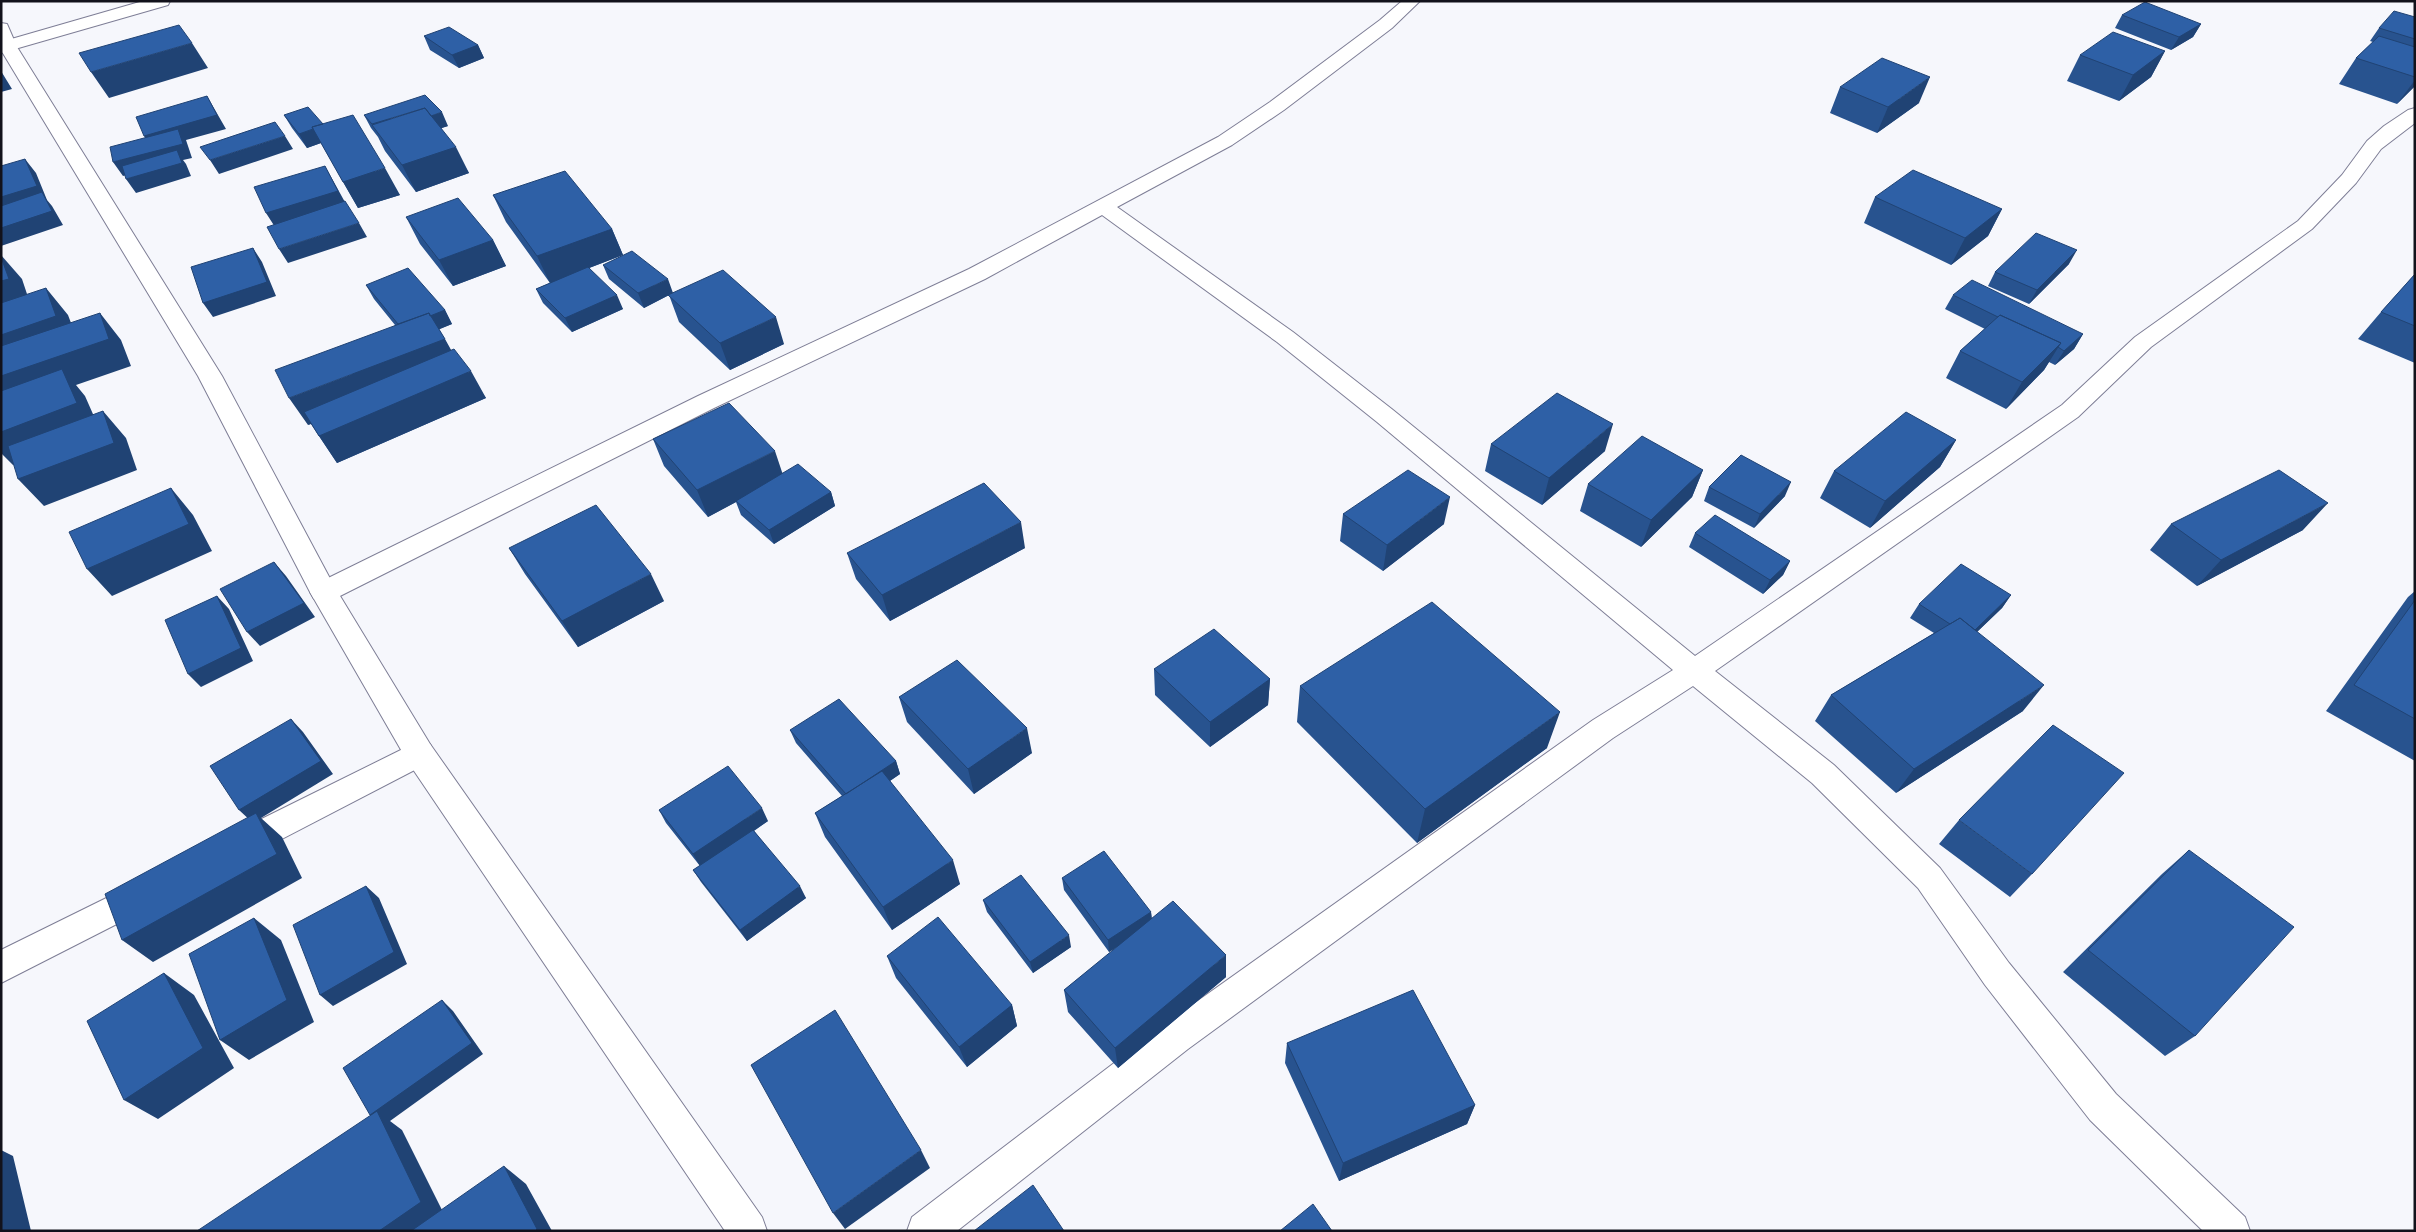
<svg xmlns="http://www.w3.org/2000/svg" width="2416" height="1232" font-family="Mulish,sans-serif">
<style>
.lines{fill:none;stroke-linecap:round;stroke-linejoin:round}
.minor-casing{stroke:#7e7e96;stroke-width:2}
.tertiary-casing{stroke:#7e7e96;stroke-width:2}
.minor{fill:#fff;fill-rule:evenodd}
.tertiary{fill:#fff;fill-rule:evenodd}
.wall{fill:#28538f}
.shaded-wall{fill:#204374}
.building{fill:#2e60a6;stroke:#204374}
</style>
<rect width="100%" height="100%" fill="#f6f7fc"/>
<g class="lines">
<defs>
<path id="minor" d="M143,1H170L168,5L1,53V42Z
M1402,1H1420L1392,28L1284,110L1232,145L1117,207L1293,332L1393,410L1695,656L2062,405L2135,337L2298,221L2342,175L2367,141L2384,126L2408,110L2415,108V123L2381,149L2356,183L2312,229L2151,347L2078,417L1715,671L1834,765L1940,868L2009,963L2116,1094L2245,1217L2250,1231H2203L2090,1120L1985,985L1918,888L1812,783L1693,686L1613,738L1188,1049L957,1231H907L912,1217L1164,1025L1593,720L1673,670L1377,422L1277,342L1102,215L985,279L714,408L334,599L324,602L314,599L310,592L314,585L698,396L969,269L1218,137L1270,102L1380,20Z
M419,741L430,744L434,753L430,762L249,856L238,860L227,856L222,846L227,836Z
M145,879L156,884L161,894L156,904L1,983V950Z"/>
<path id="tertiary" d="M1,23L7,24L17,47L222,376L334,586L430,744L762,1217L767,1231H725L408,762L310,592L198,376L1,50Z"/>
</defs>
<use href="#minor" class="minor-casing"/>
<use href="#tertiary" class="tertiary-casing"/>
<use href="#minor" class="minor"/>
<use href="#tertiary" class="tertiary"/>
</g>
<path class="wall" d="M2122,15L2201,24L2193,37L2171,50L2115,28Z
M2415,17V86L2397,104L2339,84L2356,58L2373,42L2370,41L2379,28Z
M424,36L478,45L484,58L459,68L430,50Z
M2165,51L2151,77L2119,101L2067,81L2080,55Z
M1840,87L1919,103L1877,133L1830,113Z
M284,115L323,124L400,195L358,208L321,143L307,148L292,128Z
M364,115L448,126L441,128L469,173L416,192L385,151L378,137L371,128Z
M493,195L612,229L623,255L589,268L623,309L572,332L543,303L536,289L559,279L550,283L506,222Z
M1875,197L2002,209L1988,236L1951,265L1864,223Z
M406,217L493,240L506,266L453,286L420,244Z
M2069,264L2029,304L1988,286L1995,272Z
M603,265L673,293L784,344L730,370L679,322L669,295L644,308L609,279Z
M2415,274V363L2358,339L2381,312Z
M366,285L445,310L452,324L439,329L451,351L486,398L337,463L311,424L308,425L395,325L374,299Z
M1953,295L2083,334L2074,349L2055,365L2049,362L2044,370L2006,409L1946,378L1960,351L1985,329L1945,309Z
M653,439L783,473L831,492L835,506L774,544L741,515L736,502L708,517L664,466Z
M1956,440L1940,467L1870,528L1820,498L1834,471Z
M1491,444L1605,451L1542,505L1485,471Z
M1703,470L1692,497L1641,547L1580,511L1588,484Z
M1709,487L1785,496L1754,528L1704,501Z
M1343,514L1444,524L1383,571L1340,541Z
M2171,524L2303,530L2197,586L2150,550Z
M1695,533L1790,561L1783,575L1763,594L1689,547Z
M509,548L664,601L578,647L525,574Z
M1025,548L890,621L856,579L847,553Z
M2415,591V761L2326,711L2408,597Z
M2011,595L2002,608L1977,632L2023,711L1896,793L1815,721L1831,695L1934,633L1910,618L1919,604Z
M1154,669L1270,679L1268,705L1210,747L1155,695Z
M1300,686L1547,748L1417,843L1297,722Z
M899,697L1032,753L974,794L907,722Z
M790,730L896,761L900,774L890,781L960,884L892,930L825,837L815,813L842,796L796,743Z
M659,810L768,821L754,831L806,898L747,941L701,882L693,870L700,866L666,823Z
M1959,820L2032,874L2010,897L1939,844Z
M2189,850L2195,1036L2165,1056L2063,972L2162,874Z
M1062,878L1151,912L1152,919L1226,977L1118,1068L1068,1012L1064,990L1119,946L1109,952L1064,890Z
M983,900L1071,947L1033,973L987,912Z
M887,956L1012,1005L1017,1026L967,1067L896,978Z
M1287,1043L1475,1105L1467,1124L1339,1181L1285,1063Z"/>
<path class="shaded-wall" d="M2201,24L2193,37L2171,50L2179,37Z
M192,43L208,68L109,98L91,72Z
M478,45L484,58L459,68L452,55Z
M2165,51L2151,77L2119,101L2133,75Z
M1,71L12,89L1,92Z
M1930,77L1919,103L1877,133L1888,107Z
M2415,80V86L2397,104Z
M207,96L226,129L186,140L192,158L183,160L186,164L191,176L136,193L126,179L181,160L123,176L113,162L153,150L144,136Z
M442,112L448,126L388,146L379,133Z
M324,126L332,139L307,148L299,134Z
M285,136L293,149L219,174L210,160Z
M456,147L469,173L416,192L402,165Z
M25,159L36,173L47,200L52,206L63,225L1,246V197Z
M325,166L346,204L275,227L266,213Z
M385,168L400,195L358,208L343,182Z
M2002,209L1988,236L1951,265L1965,238Z
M359,223L367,237L288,263L279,249Z
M612,229L623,255L550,283L537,256Z
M493,240L506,266L453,286L439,260Z
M253,248L262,262L276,296L213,317L203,303Z
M2077,250L2069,264L2029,304L2037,290Z
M1,255L22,279L31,306L1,316Z
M668,279L673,293L644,308L638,293Z
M46,288L68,315L79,344L1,370V335Z
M617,295L623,309L572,332L565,318Z
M445,310L452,324L409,342L400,328Z
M100,313L121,340L131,366L76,385L85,396L100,430L13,465L1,453V376Z
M776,317L784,344L730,370L720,343Z
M2083,334L2074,349L2055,365L2064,351Z
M445,339L460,366L308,425L289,398Z
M2061,343L2044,370L2006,409L2022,382Z
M471,371L486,398L337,463L319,436Z
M103,411L126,438L137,470L44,506L18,479Z
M1613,424L1605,451L1542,505L1549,478Z
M1956,440L1940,467L1870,528L1885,501Z
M775,451L784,478L736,501V502L708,517L697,490Z
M1703,470L1692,497L1641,547L1651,520Z
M1791,482L1785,496L1754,528L1760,514Z
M171,488L193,515L212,551L112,596L87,569Z
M831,492L835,506L774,544L769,530Z
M1450,497L1444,524L1383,571L1387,545Z
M2328,503L2303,530L2197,586L2221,560Z
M1021,522L1025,548L890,621L882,595Z
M1790,561L1783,575L1763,594L1770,580Z
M274,562L286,576L315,617L260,646L247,632Z
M651,574L664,601L578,647L562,621Z
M2011,595L2002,608L1959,649L1969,636Z
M217,596L229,609L253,661L201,687L188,674Z
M1270,679L1268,705L1210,747V722Z
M2044,685L2023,711L1896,793L1914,769Z
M1560,712L1547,748L1417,843L1425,809Z
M291,719L303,732L333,774L261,818L282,837L302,878L153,962L122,940L253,823L239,810Z
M1027,728L1032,753L974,794L968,769Z
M896,761L900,774L851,807L846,794Z
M762,808L768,821L700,866L693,854Z
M953,860L960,884L892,930L883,907Z
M366,886L379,898L407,964L333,1006L320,995Z
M800,886L806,898L747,941L740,930Z
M1151,912L1152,924L1109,952L1108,940Z
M254,918L281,940L314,1022L249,1060L220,1040Z
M1069,935L1071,947L1033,973L1030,962Z
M1226,955V977L1118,1068L1115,1048Z
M164,973L194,995L234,1068L158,1119L124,1100Z
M442,1000L453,1011L483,1054L390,1121L402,1130L446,1218L429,1231H379L370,1115Z
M1012,1005L1017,1026L967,1067L959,1047Z
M1475,1105L1467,1124L1339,1181L1343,1163Z
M1,1150L13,1156L31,1231H1Z
M921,1150L930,1168L845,1229L833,1213Z
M504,1166L526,1184L552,1231H535Z"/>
<path class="building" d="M2145,2L2201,24L2179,37L2122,15Z
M2394,11L2415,17V39L2379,28Z
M179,25L192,43L91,72L79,53Z
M449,27L478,45L452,55L424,36Z
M2113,32L2165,51L2133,75L2080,55Z
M2379,36L2415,47V77L2356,58Z
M1882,58L1930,77L1888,107L1840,87Z
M425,95L442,112L431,116L425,108L372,124L364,115Z
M207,96L217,115L144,136L136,117Z
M308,107L323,124L312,127L313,129L299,134L284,115Z
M425,108L456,147L402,165L372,125Z
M353,115L385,168L343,182L312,127Z
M275,122L285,136L210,160L200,147Z
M178,129L183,144L113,162L110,147Z
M177,150L182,163L126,179L122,166Z
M25,159L37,186L1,197V166Z
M325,166L338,191L266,213L254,187Z
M1913,170L2002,209L1965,238L1875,197Z
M565,171L612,229L537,256L493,195Z
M42,192L52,211L1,228V206Z
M458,198L493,240L439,260L406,217Z
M345,201L359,223L279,249L267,227Z
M2036,233L2077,250L2037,290L1995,272Z
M253,248L267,282L203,303L191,267Z
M632,251L668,279L638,293L603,265Z
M1,257L9,279L1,281Z
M588,267L617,295L565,318L536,289Z
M408,268L445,310L430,316L429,313L398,324L366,285Z
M723,270L776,317L720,343L668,295Z
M2415,274V326L2381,312Z
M1972,280L2083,334L2064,351L2058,347L2061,343L2000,315L1998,317L1953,295Z
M46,288L56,316L1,335V303Z
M100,313L109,339L1,376V346Z
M429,313L445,339L289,398L275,370Z
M2000,315L2061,343L2022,382L1960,351Z
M454,349L471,371L319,436L304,412Z
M62,369L77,403L1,432V391Z
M1557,393L1613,424L1549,478L1491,444Z
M729,403L775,451L697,490L653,439Z
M103,411L114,443L18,479L8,446Z
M1906,412L1956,440L1885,501L1834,471Z
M1642,436L1703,470L1651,520L1588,484Z
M1741,455L1791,482L1760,514L1709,487Z
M798,464L831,492L769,530L736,501Z
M1408,470L1450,497L1387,545L1343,514Z
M2279,470L2328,503L2221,560L2171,524Z
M984,483L1021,522L882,595L847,553Z
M171,488L189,524L87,569L69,532Z
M596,505L651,574L562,621L509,548Z
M1715,515L1790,561L1770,580L1695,533Z
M274,562L304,603L247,632L220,589Z
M1961,564L2011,595L1975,630L1960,618L1950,624L1919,604Z
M217,596L241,648L188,674L165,620Z
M2415,600V719L2354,685Z
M1432,602L1560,712L1425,809L1300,686Z
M1960,618L2044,685L1914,769L1831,695Z
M1214,629L1270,679L1210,722L1154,669Z
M957,660L1027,728L968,769L899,697Z
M839,699L896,761L846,794L790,730Z
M291,719L321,761L239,810L210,766Z
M2053,725L2124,773L2032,874L1959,820Z
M728,766L762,808L693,854L659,810Z
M882,771L953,860L883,907L815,813Z
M256,813L277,854L122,940L105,894Z
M753,830L800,886L740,930L693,870Z
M2189,850L2294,927L2195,1036L2088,950Z
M1104,851L1151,912L1108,940L1062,878Z
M1021,875L1069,935L1030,962L983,900Z
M366,886L394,952L320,995L293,925Z
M1173,901L1226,955L1115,1048L1064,990Z
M938,917L1012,1005L959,1047L887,956Z
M254,918L287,1000L220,1040L189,954Z
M164,973L203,1048L124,1100L87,1021Z
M1413,990L1475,1105L1343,1163L1287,1043Z
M442,1000L472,1043L370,1115L343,1068Z
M835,1010L921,1150L833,1213L751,1065Z
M377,1111L421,1202L379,1231H197Z
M504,1166L537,1229L535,1231H411Z
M1033,1185L1064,1231H974Z
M1313,1204L1332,1231H1280Z"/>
<rect width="2416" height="1232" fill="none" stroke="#12121b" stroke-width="5"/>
</svg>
